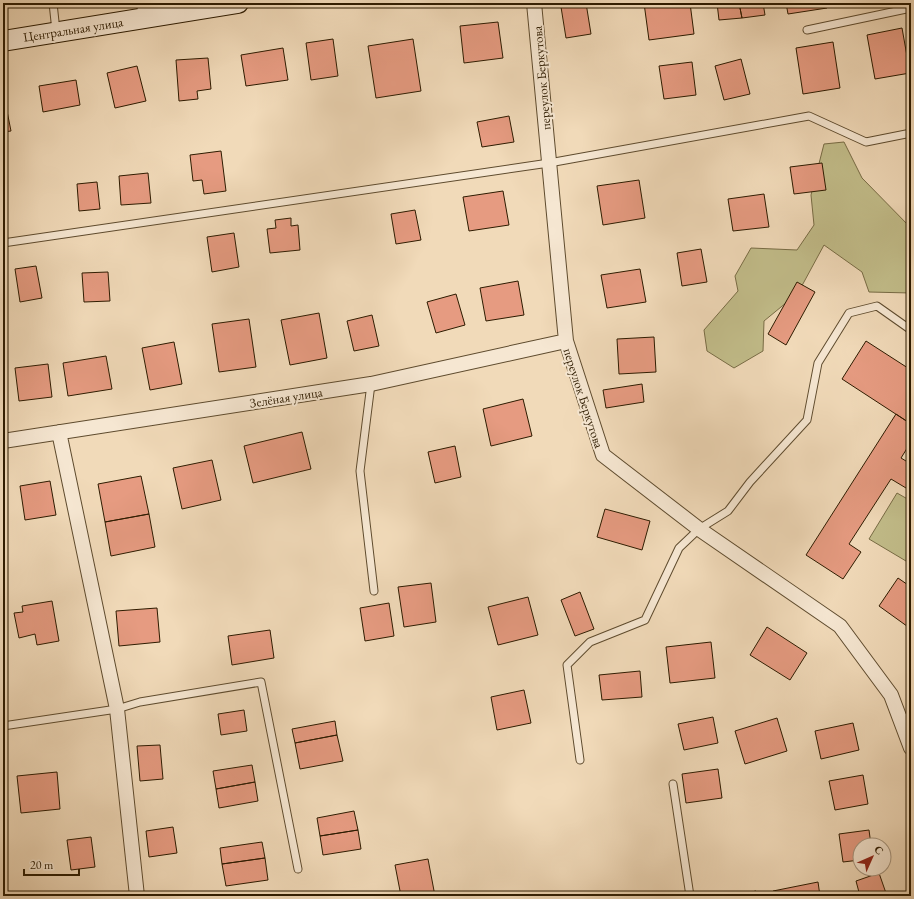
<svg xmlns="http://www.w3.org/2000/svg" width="914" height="899" font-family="'EB Garamond',serif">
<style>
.green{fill:#c2bd8a;stroke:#786c45}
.building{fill:#e69b81;stroke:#2d1b00}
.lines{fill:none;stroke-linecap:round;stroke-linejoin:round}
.lane-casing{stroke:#5e4b2e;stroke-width:9}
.street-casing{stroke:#5e4b2e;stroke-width:16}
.secondary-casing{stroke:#2d1b00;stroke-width:22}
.lane{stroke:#f6e7d2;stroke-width:7}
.street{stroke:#f6e7d2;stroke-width:14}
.secondary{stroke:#f6e7d2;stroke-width:20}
.labels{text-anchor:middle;stroke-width:4;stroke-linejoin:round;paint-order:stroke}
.street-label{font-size:13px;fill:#2d1b00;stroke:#f6e7d2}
</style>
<rect width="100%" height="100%" fill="#f1dab9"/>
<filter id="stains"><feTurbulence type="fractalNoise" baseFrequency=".005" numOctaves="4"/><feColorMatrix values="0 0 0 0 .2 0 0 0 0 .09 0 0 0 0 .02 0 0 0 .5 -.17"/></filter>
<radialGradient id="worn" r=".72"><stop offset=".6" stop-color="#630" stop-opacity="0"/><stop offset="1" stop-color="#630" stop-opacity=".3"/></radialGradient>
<path class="green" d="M844,142L862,178L911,228V293L869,292L862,272L824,245L798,293L764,321L763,351L734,368L707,351L704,330L738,291L735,276L751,248L797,250L814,225L811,195L824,144Z
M897,493L911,501V564L869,539Z"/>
<path class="building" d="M586,3L591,34L566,38L561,7Z
M644,3H690L694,34L649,40Z
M717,3H739L742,18L719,20Z
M739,3H763L765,15L742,18Z
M786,3H827V8L788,14Z
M498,22L503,58L464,63L460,26Z
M902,28L910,73L875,79L867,35Z
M333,39L338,76L311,80L306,43Z
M413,39L421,91L376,98L368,46Z
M833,42L840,88L803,94L796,48Z
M283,48L288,80L246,86L241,55Z
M208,58L211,89L197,91L198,99L179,101L176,60Z
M741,59L750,94L724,100L715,66Z
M692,62L696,95L664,99L659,66Z
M137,66L146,101L115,108L107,73Z
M76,80L80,105L43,112L39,86Z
M3,91L11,131L3,132Z
M509,116L514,142L482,147L477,122Z
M221,151L226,191L204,194L202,180L193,181L190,155Z
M822,163L826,190L794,194L790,167Z
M148,173L151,203L121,205L119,176Z
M639,180L645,218L603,225L597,186Z
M97,182L100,209L79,211L77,184Z
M503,191L509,225L469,231L463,197Z
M764,194L769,227L733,231L728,199Z
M415,210L421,240L396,244L391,214Z
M291,218V226L298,225L300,250L270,253L267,229L276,228L275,220Z
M234,233L239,267L212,272L207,237Z
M701,249L707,282L682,286L677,253Z
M36,266L42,298L20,302L15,269Z
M640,269L646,302L607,308L601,275Z
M108,272L110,301L84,302L82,273Z
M518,281L524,315L486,321L480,288Z
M797,282L815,292L786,345L768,334Z
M3,286L6,302L3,303Z
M456,294L465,325L436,333L427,302Z
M319,313L327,358L290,365L281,320Z
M372,315L379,346L354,351L347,321Z
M249,319L256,367L219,372L212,324Z
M654,337L656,372L619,374L617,339Z
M866,341L911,370V424L842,379Z
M174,342L182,384L150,390L142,348Z
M106,356L112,389L68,396L63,363Z
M48,364L52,397L19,401L15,368Z
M642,384L644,402L606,408L603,390Z
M523,399L532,436L491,446L483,409Z
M896,414L911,424V442L901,458L911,464V491L891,479L849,544L861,552L843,579L806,555Z
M302,432L311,469L253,483L244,446Z
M455,446L461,477L435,483L428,452Z
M212,460L221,500L182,509L173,468Z
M141,476L149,514L105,522L98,484Z
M50,481L56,515L25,520L20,486Z
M605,509L650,521L642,550L597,537Z
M149,514L155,547L111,556L105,522Z
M898,578L911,587V629L879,606Z
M431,583L436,622L404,627L398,587Z
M580,592L594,629L575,636L561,600Z
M528,597L538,635L498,645L488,607Z
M52,601L59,641L37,645L35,634L19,638L14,613L23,612L22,606Z
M389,603L394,636L365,641L360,608Z
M157,608L160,642L119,646L116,611Z
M767,627L807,653L790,680L750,655Z
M270,630L274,658L232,665L228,636Z
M711,642L715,678L670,683L666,647Z
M640,671L642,697L602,700L599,675Z
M524,690L531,723L497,730L491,697Z
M244,710L247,731L221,735L218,714Z
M713,717L718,743L684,750L678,724Z
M777,718L787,751L745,764L735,731Z
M335,721L337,735L295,743L292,729Z
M853,723L859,750L821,759L815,731Z
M337,735L343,761L300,769L295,743Z
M160,745L163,779L140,781L137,746Z
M252,765L255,782L216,789L213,771Z
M718,769L722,798L686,803L682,774Z
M57,772L60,809L21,813L17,776Z
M863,775L868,804L835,810L829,781Z
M255,782L258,801L219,808L216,789Z
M354,811L358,830L320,836L317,818Z
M173,827L177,853L149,857L146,831Z
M358,830L361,849L323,855L320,836Z
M869,830L871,845H860V860L843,862L839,834Z
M91,837L95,867L71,870L67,840Z
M262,842L265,858L222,864L220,848Z
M265,858L268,880L226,886L222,864Z
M428,859L435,896H401L395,865Z
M3,867L7,887L3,888Z
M879,873L887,896H860L856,881Z
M818,882L820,896H774L773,891Z
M756,891L757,896H731Z"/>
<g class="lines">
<defs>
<path id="lane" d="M53,3L56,31
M807,30L911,8
M3,243L549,163L809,116L866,142L911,133
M371,384L360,471L374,591
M900,720L911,716
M3,726L117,709L140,702L261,682L298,869
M580,760L567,665L590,642L645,620L679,548L699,529L728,511L750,482L807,420L818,363L849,313L877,306L911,330
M673,784L690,896"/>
<path id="street" d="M144,3L146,18
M534,3L566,341L603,455L699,529L840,626L891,695L911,748
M59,432L117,709L137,896
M3,441L371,384L566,341"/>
<path id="secondary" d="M3,41L238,3"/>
</defs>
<use href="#lane" class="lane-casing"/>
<use href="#street" class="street-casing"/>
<use href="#secondary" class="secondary-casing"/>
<use href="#lane" class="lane"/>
<use href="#street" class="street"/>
<use href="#secondary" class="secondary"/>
</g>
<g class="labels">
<g class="street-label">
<text transform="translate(73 29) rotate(-9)" y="5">Центральная улица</text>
<text transform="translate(541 78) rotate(-95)" y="5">переулок Беркутова</text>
<text transform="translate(286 397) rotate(-9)" y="5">Зелёная улица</text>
<text transform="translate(584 398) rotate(72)" y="5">переулок Беркутова</text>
</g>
</g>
<rect width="914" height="899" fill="none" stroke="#f1dab9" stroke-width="16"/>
<rect x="4" y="4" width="906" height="891" fill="none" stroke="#2d1b00" stroke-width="2"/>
<rect x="8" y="8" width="898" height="883" fill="none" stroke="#2d1b00"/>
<g transform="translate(872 857) rotate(45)"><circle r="19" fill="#f6e7d2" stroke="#a6957e"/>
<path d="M0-3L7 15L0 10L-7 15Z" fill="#8f2418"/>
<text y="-6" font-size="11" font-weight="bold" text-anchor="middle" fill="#2d1b00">С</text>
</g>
<path d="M24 869v6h55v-6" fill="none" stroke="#2d1b00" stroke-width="2"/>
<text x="30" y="869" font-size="12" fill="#2d1b00" stroke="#f6e7d2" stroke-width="3" paint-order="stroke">20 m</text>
<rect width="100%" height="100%" filter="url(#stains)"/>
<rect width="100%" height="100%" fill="url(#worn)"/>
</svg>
